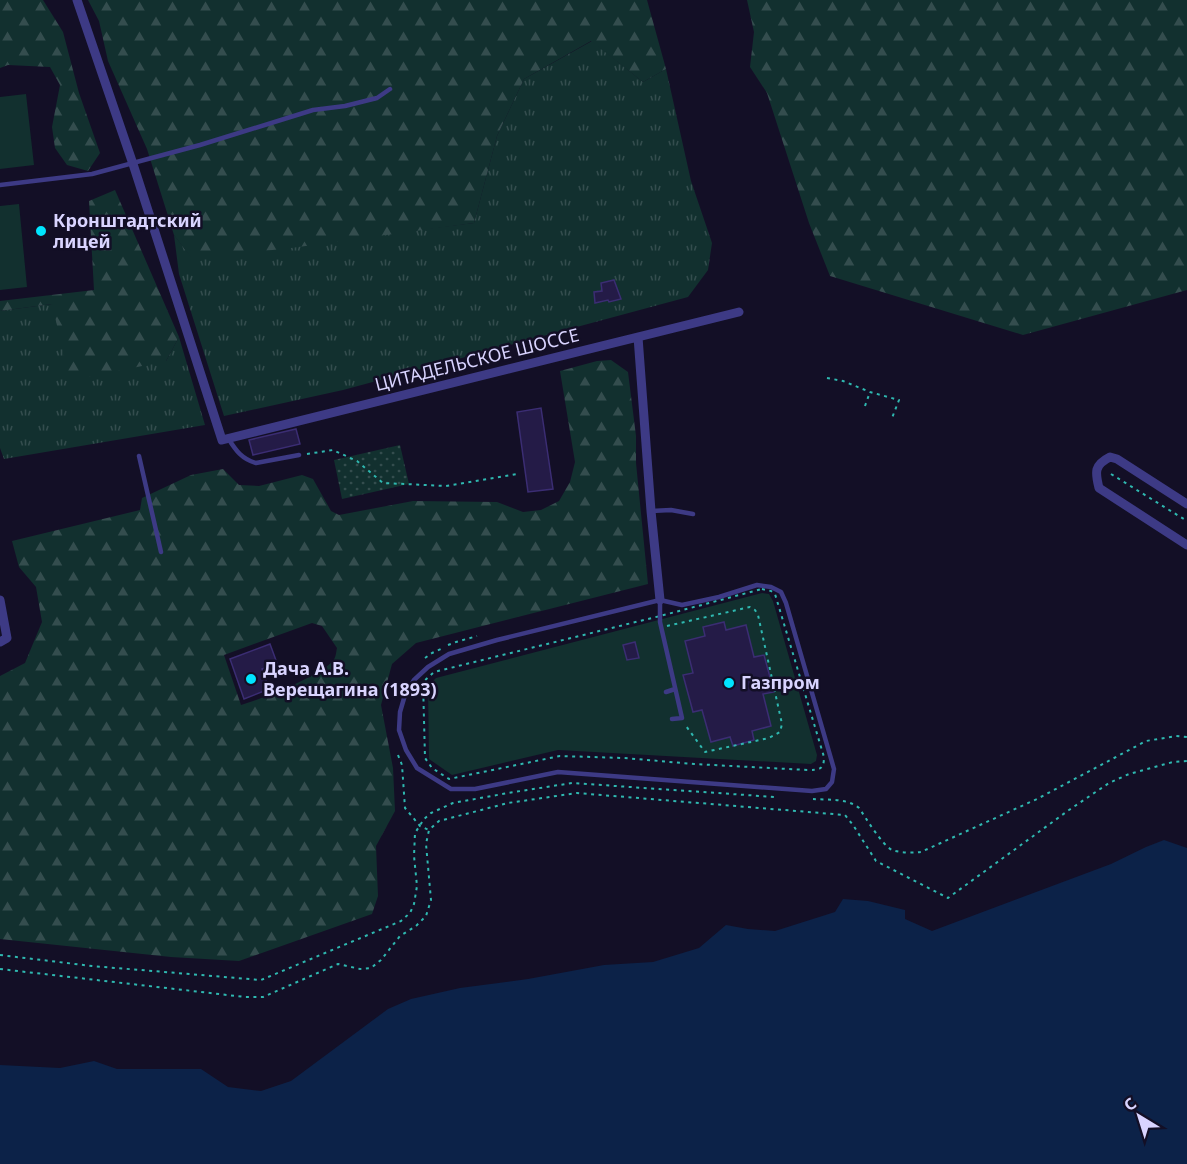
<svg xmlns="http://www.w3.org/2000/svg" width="1187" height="1164" font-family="'Noto Sans',sans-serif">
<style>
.grass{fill:url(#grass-tufts)}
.forest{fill:url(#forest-firs);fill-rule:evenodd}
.park{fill:url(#park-dots)}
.pitch{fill:#12302f}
.water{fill:#0c2248}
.building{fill:#241b47;stroke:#3b2d73;stroke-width:1.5}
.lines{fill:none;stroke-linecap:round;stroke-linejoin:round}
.path{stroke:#2fb8b0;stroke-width:2;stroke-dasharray:3 4.5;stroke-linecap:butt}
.lane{stroke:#3d3a85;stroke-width:4.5}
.street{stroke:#3d3a85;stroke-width:9}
.poi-dot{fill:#00e5ff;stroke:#130f26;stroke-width:2}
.labels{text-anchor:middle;stroke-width:5;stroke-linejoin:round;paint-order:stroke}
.poi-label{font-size:18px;font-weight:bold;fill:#d9d4ff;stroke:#130f26;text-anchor:start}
.street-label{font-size:18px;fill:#d9d4ff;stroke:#130f26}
</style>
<defs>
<pattern id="grass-tufts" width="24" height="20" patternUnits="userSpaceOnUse" patternTransform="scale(1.5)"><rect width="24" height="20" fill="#12302f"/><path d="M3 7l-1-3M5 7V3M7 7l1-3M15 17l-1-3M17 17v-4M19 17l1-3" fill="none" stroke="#344d4e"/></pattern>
<pattern id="forest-firs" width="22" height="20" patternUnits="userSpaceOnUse" patternTransform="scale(1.5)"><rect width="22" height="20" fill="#12302f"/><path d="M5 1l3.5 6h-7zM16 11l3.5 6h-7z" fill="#344d4e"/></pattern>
<pattern id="park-dots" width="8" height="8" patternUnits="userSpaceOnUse" patternTransform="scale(1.5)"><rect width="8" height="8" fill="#12302f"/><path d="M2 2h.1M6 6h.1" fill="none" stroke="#344d4e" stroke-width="1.8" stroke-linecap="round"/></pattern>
</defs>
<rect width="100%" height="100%" fill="#130f26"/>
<path class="grass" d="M592,41L643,82L666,69L691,181L712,243L708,270L688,297L343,390L224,416L179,274L174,235L192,258L474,223L497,136L524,79Z
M52,304L166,361L179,337L205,425L4,459L0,448V311Z"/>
<path class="forest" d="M0,0H43L63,32L79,93L100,153L88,171L67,165L55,148L52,127L60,85L50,67L8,65L0,68Z
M88,0H647L666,69L643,82L591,41L524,79L497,136L474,223L291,248L192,259L174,235L147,149L108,61L99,21Z
M747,0H1187V290L1023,335L830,276L809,223L767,93L750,67L754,32Z
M115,190L179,337L166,361L70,381L52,304L0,311V301L94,290L89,201Z
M611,360L628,372L636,436V463L648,584L416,643L392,664L381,705L393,768L395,811L376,846L378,896L372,914L239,961L171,957L0,939V676L25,663L42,622L36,587L19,567L12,541L140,510L142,498L191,475L223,469L239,485L259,486L302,475L313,479L331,511L339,515L413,501L497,502L523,512L541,510L559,501L570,482L575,462L560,371L597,361ZM312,623L322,626L337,648C336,653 336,657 333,661C318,677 262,699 241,705L224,655Z"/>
<path class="park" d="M400,445L409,484L342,499L334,460Z"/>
<path class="pitch" d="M26,94L34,165L0,169V97Z
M19,204L27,287L0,290V206Z
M762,593L769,594L773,601L817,755L816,761L811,764L558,750L452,775L429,759L428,686L436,678Z"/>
<path class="water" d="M1164,840L1187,848V1164H0V1065L60,1068L94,1061L117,1069H201L228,1087L261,1091L291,1081L388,1009L411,999L460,988L528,979L604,965L653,962L699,948L726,925L748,929L775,931L835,912L843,899L868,901L905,910V919L932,931L1111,864L1146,847Z"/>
<path class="building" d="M614,280L621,299L609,302L608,300L595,303L594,292L602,291L601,283Z
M541,408L553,489L528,492L517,412Z
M296,429L300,444L253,455L249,440Z
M724,622L726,630L746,625L754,657L764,655L774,692L763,694L771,726L752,731L754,740L733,746L730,737L711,742L702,710L693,712L683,675L693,673L685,641L705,636L703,627Z
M635,642L639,658L627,660L623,645Z
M270,644L277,663L262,669L269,689L244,699L230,659Z"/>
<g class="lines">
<path class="path" d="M827,378L843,381L870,392L899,400L892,418
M865,406L870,392
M307,454L333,450L357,461L383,483L446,486L517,474
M1111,474L1187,521
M762,589L771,591L775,594L824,757C824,770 819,770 807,770L694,764L624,758L560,756L449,779L432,768L425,758L423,682L434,672L660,616Z
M667,626L750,607L755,610L758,615L782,724L780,732L769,738L705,752L686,726
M448,645L456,642L477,636
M425,658L432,653L441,649
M398,755L402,765L405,808L420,826L429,830
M813,799C828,800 847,798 859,808C866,818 882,845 892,850C901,853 912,853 921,852L1037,799L1146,741L1176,736L1187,737
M0,955L92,966L261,980L401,921L410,913L414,904L417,886L414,856L415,833L424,819L431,813L453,803L508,793L572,783L775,797
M0,969L245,997H263L338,964L360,969L371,968L381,960L400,936L416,926L426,916L431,900L426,844L429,830L439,821L508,803L577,793L845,815L853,825L876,861L948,898L1069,810L1109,783L1129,774L1173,762L1187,761"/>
<path class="lane" d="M0,185L92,174L200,145L313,110L345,106L377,98L390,89
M228,438C236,451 242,459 256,463L299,455
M139,456L161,552
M651,511L671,510L693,514
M757,585L771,587L781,592L786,603L834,769L832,782L826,789L812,791L558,772L475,789H451L417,768L406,750L399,730L400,712L405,695L414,680L428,667L449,654L497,640L660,600L682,605L719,597Z
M660,600V622L682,718L672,719
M666,692L675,689"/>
<path class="street" d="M77,0L133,164L222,440L739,312
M638,337L651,511L660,600
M1187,504L1117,459L1110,457C1094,465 1095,472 1099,488L1187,545
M0,600L7,638L0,642"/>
</g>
<g class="poi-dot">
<circle cx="41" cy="231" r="6"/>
<circle cx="251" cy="679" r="6"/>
<circle cx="729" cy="683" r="6"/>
</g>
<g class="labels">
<g class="poi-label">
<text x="53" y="227">Кронштадтский<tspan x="53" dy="21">лицей</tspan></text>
<text x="263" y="675">Дача А.В.<tspan x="263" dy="21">Верещагина (1893)</tspan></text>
<text x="741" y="689">Газпром</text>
</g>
<g class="street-label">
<text transform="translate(477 360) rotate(-14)" y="6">ЦИТАДЕЛЬСКОЕ ШОССЕ</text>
</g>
</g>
<g transform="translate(1139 1116) rotate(322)" stroke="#130f26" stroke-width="4.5" paint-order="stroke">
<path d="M0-4.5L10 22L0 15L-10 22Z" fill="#d9d4ff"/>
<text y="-9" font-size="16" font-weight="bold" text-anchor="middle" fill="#d9d4ff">С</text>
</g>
</svg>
